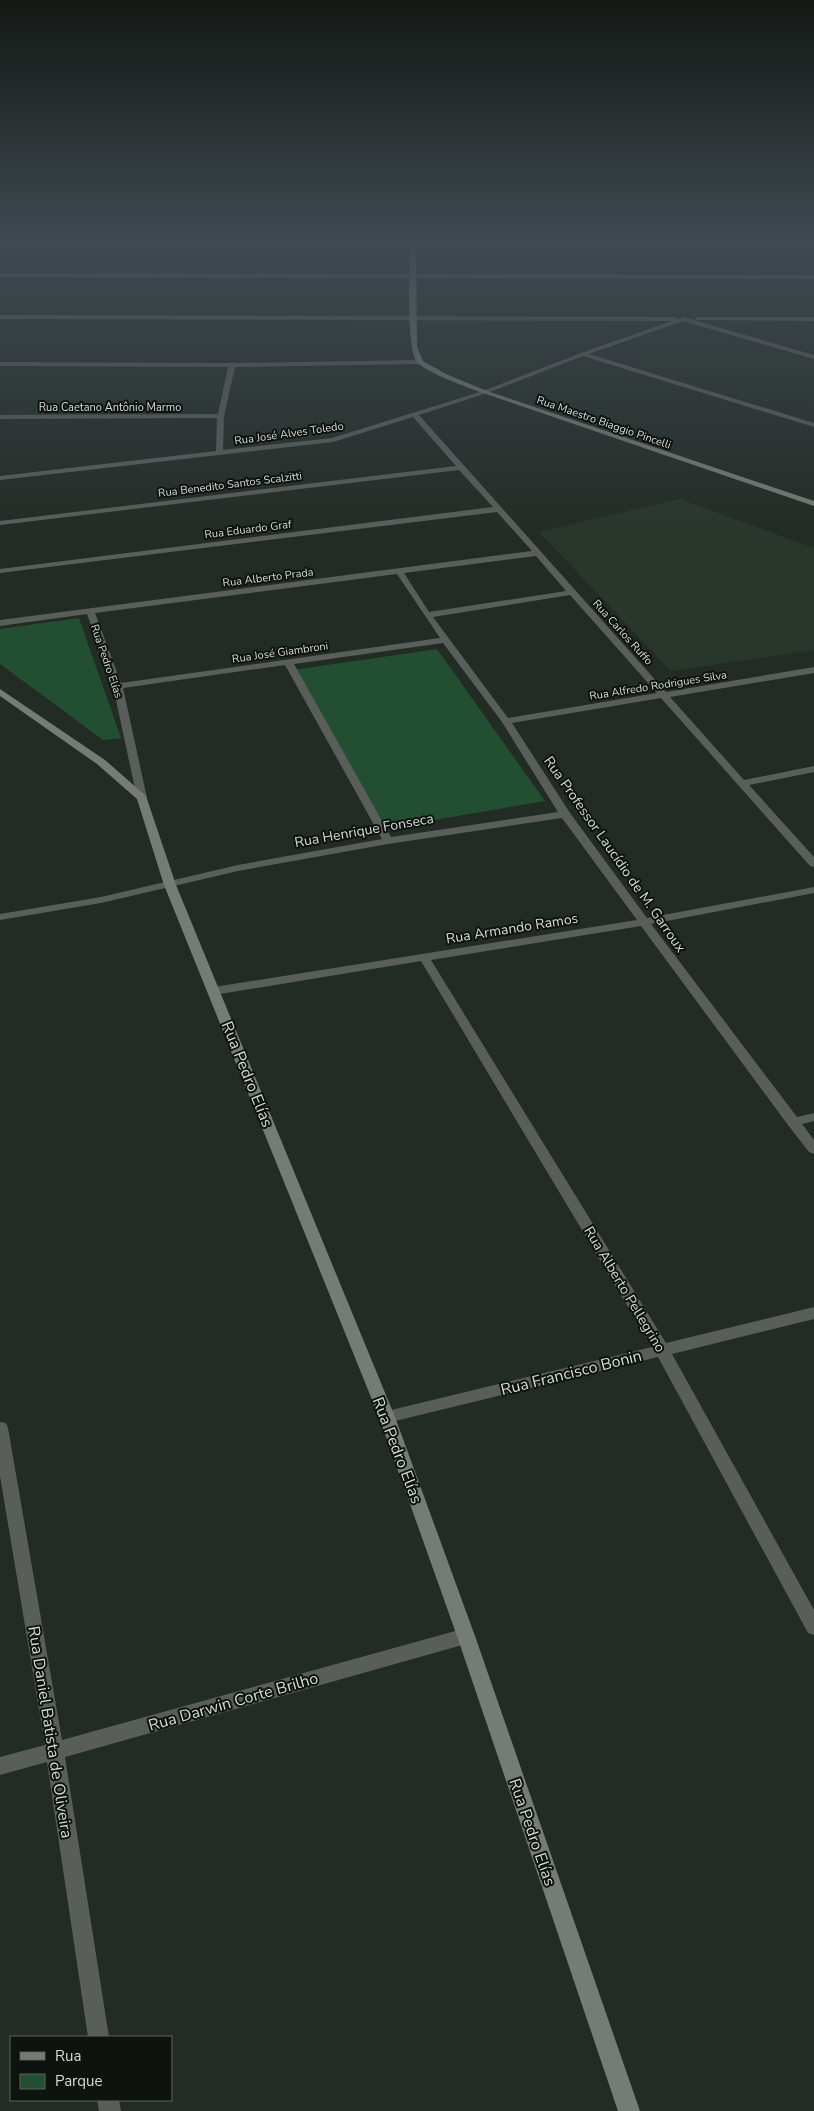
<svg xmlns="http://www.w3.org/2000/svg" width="814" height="2111" font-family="'Nunito Sans',sans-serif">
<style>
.built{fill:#29362c}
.green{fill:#224f31}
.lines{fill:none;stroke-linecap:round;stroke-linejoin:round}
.street{fill:#5a5e5b;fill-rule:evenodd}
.secondary{fill:#757c77;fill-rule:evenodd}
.labels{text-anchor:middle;stroke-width:4;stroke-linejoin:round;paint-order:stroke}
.far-street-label{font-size:11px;fill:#d5dad6;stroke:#0f1310}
.street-label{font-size:14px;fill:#d5dad6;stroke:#0f1310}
.near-street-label{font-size:16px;fill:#d5dad6;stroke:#0f1310}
</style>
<rect width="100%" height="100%" fill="#232b25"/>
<path class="built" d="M680,499L814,548V650L671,671L539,532Z"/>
<path class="green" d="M79,618L121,738L103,740L0,664V629Z
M437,649L545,801L382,829L293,670Z"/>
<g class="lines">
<path class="street" d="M0,273L814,275V279L0,277Z
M0,315L675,317L678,319L683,317L814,355V359L683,321L589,354L814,423V427L583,356L487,393L419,415L666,692L814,667V673L670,697L744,780L814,766V772L749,785L814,857V867L810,866L661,698L512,723L570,813L647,918L814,887V893L651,924L797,1117L814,1113V1121L802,1124L814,1140V1154L809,1152L788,1125L641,926L431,960L666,1343L814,1307V1319L672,1354L814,1610V1635L808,1633L658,1357L387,1423L381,1421L379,1417L381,1413L387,1411L652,1347L421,961L214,995L208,991L214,987L637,920L562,818L388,844L238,871L101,903L0,920V914L101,897L238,865L382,839L285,665L123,688L147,798L142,801L137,798L113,686L87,614L0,626V620L532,551L497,512L0,573V569L493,507L459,470L0,525V521L456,466L413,417L333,442L0,480V476L216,451L217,418L0,419V415L218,414L228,367L0,366V362L232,363L420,360L423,362L420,364L235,367L224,416L223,450L332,438L483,391L581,353L672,321L0,319ZM536,556L566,591L429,612L404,573ZM397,574L440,638L121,683L95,613ZM570,595L657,693L508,718L433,617ZM443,643L502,722L558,812L391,837L294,664Z
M697,317H814V321L695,320Z
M0,1422L6,1423L8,1428L62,1740L466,1628L472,1630L475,1636L472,1642L466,1644L65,1757L109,2037H88L47,1762L0,1775V1757L45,1745L0,1476Z
M97,2100H119L121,2111H99Z"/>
<path class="secondary" d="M411,241H416L417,347L423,361L446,374L487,391L814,501V506L483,393C469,388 425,372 417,362C406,348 409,262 411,241Z
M0,689L105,760L146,796L176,885L395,1417L475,1636L640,2111H618L457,1636L379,1417L164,885L137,799L97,764L0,696Z"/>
</g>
<linearGradient id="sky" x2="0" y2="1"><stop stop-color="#131814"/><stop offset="0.45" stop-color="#3f4a51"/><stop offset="1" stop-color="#3f4a51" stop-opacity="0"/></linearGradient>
<rect width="814" height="536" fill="url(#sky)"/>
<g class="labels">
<g class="far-street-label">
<text x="110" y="411">Rua Caetano Antônio Marmo</text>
<text transform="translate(604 422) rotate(19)" y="4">Rua Maestro Biaggio Pincelli</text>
<text transform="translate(289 433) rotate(-8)" y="4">Rua José Alves Toledo</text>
<text transform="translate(230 484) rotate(-7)" y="4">Rua Benedito Santos Scalzitti</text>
<text transform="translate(248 529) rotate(-7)" y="4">Rua Eduardo Graf</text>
<text transform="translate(268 577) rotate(-7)" y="4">Rua Alberto Prada</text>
<text transform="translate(623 632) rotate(48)" y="4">Rua Carlos Ruffo</text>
<text transform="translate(280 652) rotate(-8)" y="4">Rua José Giambroni</text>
<text transform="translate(107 661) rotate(71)" y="4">Rua Pedro Elías</text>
<text transform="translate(658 685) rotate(-9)" y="4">Rua Alfredo Rodrigues Silva</text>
</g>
<g class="street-label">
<text transform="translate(364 830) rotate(-10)" y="5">Rua Henrique Fonseca</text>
<text transform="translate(615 854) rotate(55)" y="5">Rua Professor Laucídio de M. Garroux</text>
<text transform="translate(512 928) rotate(-9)" y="5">Rua Armando Ramos</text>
<text transform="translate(625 1289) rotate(59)" y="5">Rua Alberto Pellegrino</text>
</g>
<g class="near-street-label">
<text transform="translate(248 1074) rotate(68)" y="6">Rua Pedro Elías</text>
<text transform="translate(571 1372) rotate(-14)" y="6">Rua Francisco Bonin</text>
<text transform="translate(398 1450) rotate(69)" y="6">Rua Pedro Elías</text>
<text transform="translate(233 1701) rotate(-16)" y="6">Rua Darwin Corte Brilho</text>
<text transform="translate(51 1732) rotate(81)" y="6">Rua Daniel Batista de Oliveira</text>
<text transform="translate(533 1832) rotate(71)" y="6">Rua Pedro Elías</text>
</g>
</g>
<rect x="10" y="2036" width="162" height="65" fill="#0f1310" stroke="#5e635f"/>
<rect x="20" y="2052" width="25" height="8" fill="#757c77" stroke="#5e635f"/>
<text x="55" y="2061" font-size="15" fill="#d5dad6">Rua</text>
<rect x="20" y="2074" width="25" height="15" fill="#224f31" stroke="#5e635f"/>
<text x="55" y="2086" font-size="15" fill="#d5dad6">Parque</text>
</svg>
